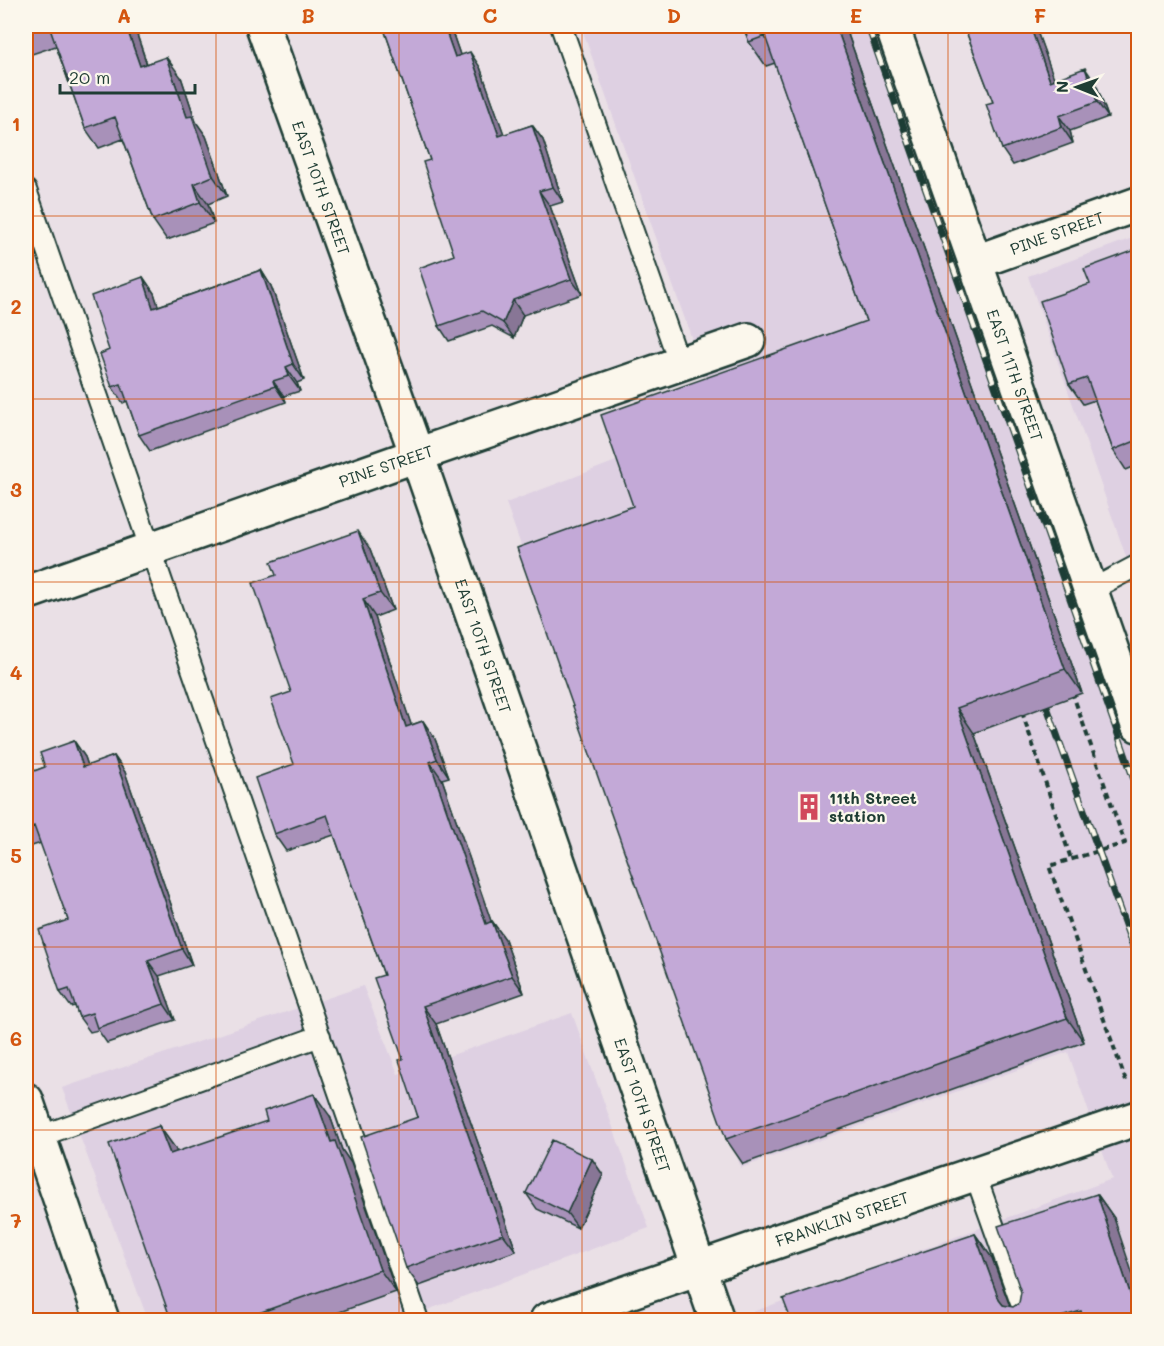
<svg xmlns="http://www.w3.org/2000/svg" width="1164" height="1346" font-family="Mali,sans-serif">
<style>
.built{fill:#ded0e2}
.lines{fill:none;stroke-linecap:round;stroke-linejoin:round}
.service-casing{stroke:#1f3d34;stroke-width:24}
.minor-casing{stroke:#1f3d34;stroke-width:38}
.tertiary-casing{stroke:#1f3d34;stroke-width:38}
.path{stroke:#1f3d34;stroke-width:4;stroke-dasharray:6 4.5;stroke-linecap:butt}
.service{stroke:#fbf7ec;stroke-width:20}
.minor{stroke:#fbf7ec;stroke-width:33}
.tertiary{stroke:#fbf7ec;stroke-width:33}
.rail-casing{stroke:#1f3d34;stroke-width:7}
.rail{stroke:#fbf7ec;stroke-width:4.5;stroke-dasharray:14;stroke-linecap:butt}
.wall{fill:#a891b9;stroke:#1f3d34;stroke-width:1.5}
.shaded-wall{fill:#887696;stroke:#1f3d34;stroke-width:1.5}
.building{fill:#c3a9d7;stroke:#1f3d34;stroke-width:1.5}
.grid{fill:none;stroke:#d45610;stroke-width:1.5;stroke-opacity:0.55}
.labels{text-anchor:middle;stroke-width:4.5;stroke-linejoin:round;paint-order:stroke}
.street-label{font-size:16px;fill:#1f3d34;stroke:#fbf7ec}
.poi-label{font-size:16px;font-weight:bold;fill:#1f3d34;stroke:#fbf7ec;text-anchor:start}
.neatline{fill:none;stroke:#d45610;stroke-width:2}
.grid-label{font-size:20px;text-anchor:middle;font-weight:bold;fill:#d45610}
</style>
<rect width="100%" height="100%" fill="#eae0e6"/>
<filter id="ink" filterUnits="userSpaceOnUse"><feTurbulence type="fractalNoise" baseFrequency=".0167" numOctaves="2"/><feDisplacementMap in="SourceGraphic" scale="12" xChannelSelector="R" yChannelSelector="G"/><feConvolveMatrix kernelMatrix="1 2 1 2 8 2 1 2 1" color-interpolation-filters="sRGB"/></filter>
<g filter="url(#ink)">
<path class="built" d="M581,26H887L1138,737V1320H752L750,1313L1112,1179L1068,1052L741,1168L506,503L721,421Z
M1138,236V591L1028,276Z
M363,986L398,1074L572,1013L649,1228L400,1320H148L62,1088Z"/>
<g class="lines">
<defs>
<path id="service" d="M561,26L680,365
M26,190L418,1320
M1091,590L1138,565
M38,1137L320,1036
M975,1174L1027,1320"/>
<g id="minor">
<path id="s1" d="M263,26L417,455L717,1320"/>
<path id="s2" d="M976,262L1138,204"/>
<path d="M417,455L748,340"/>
<path d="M26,1100L102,1320"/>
<path id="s3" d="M547,1320L1138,1118"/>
</g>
<g id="tertiary">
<path id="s4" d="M892,26L1138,725"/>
<path d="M26,593L417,455"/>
</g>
</defs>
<use href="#service" class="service-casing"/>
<use href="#minor" class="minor-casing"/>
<use href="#tertiary" class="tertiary-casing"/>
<path class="path" d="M1072,692L1125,843L1049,866L1126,1081
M1022,712L1071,859"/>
<use href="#service" class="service"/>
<use href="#minor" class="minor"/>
<use href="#tertiary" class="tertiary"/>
<defs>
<path id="rail" d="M868,26L1138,791
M1041,690L1138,961"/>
</defs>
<use href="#rail" class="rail-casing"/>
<use href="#rail" class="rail"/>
</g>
<path class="wall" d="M26,26H134L147,64L181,77L196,122L206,136L227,196L208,204L214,223L167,240L153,220L123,139L99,148L85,128L56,46L26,56Z
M383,26H450L460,55L480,67L504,135L532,125L543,140L563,202L550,206L582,294L523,315L514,338L492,326L449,341L439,326L454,255L430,160Z
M743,26H845L1082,693L974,733L1084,1042L743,1164L726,1139L633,506L866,321L775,63L766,66L749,42Z
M964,26H1040L1036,27L1035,26L1054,80L1096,84L1108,117L1070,131L1073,143L1013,165L1002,149L993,102Z
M1138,249V465L1126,470L1113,450L1095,400L1083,404L1069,384L1090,284Z
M261,270L271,286L304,380L297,383L300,391L284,396L286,402L150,451L139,435L127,401L123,403L112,387L109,350L143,277L154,293L158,306Z
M370,549L393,610L375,617L411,725L423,721L435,739L449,777L442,779L491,922L492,921L505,939L524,993L436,1024L516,1251L419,1286L406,1268L418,1117L403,1059L384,975L334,835L286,851L274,834L294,764L291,692L276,575Z
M74,741L85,757L88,766L114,756L125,772L192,965L159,976L175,1020L107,1043L98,1030L90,1032L79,1017L75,1006L71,1007L60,992L68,920L41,843L26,848V774L45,767Z
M330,1116L342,1150L351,1163L396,1292L317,1320H171L159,1126L175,1148L176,1152Z
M592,1159L603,1175L578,1228L537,1209L526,1193Z
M1097,1194L1114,1218L1138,1320H791L975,1234L992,1258L1009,1306L1013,1307L1019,1303Z"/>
<path class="shaded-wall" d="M126,26H134L154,86L140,66Z
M444,26H450L466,72L455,57Z
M836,26H845L1082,693L1065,669Z
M1030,26H1035L1061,97L1050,81Z
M470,52L480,67L510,151L499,136Z
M166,57L181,77L196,122L206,136L227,196L213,176L187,117Z
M1085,68L1096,84L1108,117L1097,102Z
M1059,116L1070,131L1073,143L1062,127Z
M532,125L543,140L563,202L553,187Z
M194,184L208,204L214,223L200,202Z
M539,191L550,206L582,294L571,279Z
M261,270L271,286L304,380L293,364Z
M143,277L154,293L164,323L153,308Z
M513,300L523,315L514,338L503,323Z
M286,367L297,383L300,391L289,376Z
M273,381L284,396L286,402L275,386Z
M358,531L370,549L393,610L380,593Z
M363,599L375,617L418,745L406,727Z
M957,708L974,733L1084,1042L1067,1018Z
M423,721L435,739L449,777L437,759Z
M74,741L85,757L94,783L83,767Z
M114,756L125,772L192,965L182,949Z
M430,762L442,779L498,941L486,924Z
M492,921L505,939L524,993L512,976Z
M148,961L159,976L175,1020L164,1004Z
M423,1006L436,1024L516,1251L503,1234Z
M314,1094L330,1116L342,1150L351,1163L396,1292L380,1270L331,1142Z
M159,1126L175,1148L186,1176L170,1154Z
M592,1159L603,1175L578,1228L567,1213Z
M1097,1194L1114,1218L1138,1290V1317Z
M975,1234L992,1258L1015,1320L999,1300Z"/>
<path class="building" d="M26,26H42L26,31Z
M49,26H126L140,66L166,57L187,117L192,116L213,176L194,184L200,202L153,220L115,117L85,128Z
M383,26H444L455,57L470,52L499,136L532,125L553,187L539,191L571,279L513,300L503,323L482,311L439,326L419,268L454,255L423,162L430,160Z
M743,26H836L1065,669L957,708L1067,1018L726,1139L517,548L633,506L601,415L866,321L765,36L749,42Z
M964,26H1030L1050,81L1085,68L1097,102L1059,116L1062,127L1002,149L986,104L993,102Z
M1138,249V440L1113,450L1087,378L1069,384L1040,301L1090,284L1084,269Z
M261,270L293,364L286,367L289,376L273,381L275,386L139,435L121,384L112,387L100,354L109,350L91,296L143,277L153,308Z
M358,531L380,593L363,599L406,727L423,721L437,759L430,762L486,924L492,921L512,976L423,1006L503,1234L406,1268L361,1137L418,1117L399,1060L403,1059L374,978L384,975L327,815L274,834L255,778L294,764L271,699L291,692L253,583L276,575L271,562Z
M74,741L83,767L114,756L182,949L148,961L164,1004L97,1028L92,1013L79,1017L69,989L60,992L39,930L68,920L34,826L26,829V774L45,767L40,753Z
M314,1094L331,1142L335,1141L380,1270L239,1320H171L109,1144L159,1126L170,1154L267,1121L264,1111Z
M552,1140L592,1159L567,1213L526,1193Z
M1097,1194L1138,1317V1320H1084L1081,1311L1051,1320H791L783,1299L975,1234L999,1300L1003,1305L1013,1307L1019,1303L1021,1292L998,1226Z"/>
</g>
<path class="grid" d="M216,26V1320M399,26V1320M582,26V1320M765,26V1320M948,26V1320M26,216H1138M26,399H1138M26,582H1138M26,764H1138M26,947H1138M26,1130H1138"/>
<defs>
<symbol id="building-bare" viewBox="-9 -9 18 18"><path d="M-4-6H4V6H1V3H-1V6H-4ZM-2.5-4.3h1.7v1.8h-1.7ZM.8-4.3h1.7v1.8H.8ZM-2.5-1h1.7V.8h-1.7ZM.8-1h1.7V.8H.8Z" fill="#d1495b" stroke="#fbf7ec" stroke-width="2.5" paint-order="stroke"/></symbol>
</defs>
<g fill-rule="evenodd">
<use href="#building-bare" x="790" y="788" width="38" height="38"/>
</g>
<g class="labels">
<g class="street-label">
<text dy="6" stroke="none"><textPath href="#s1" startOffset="172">EAST 10TH STREET</textPath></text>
<text dy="6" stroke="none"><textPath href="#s2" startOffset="86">PINE STREET</textPath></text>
<text dy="6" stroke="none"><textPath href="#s4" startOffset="370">EAST 11TH STREET</textPath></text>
<text transform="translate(386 466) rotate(-19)" y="6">PINE STREET</text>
<text dy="6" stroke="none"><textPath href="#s1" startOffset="658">EAST 10TH STREET</textPath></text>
<text dy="6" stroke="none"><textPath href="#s1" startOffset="1144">EAST 10TH STREET</textPath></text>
<text dy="6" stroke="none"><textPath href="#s3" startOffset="312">FRANKLIN STREET</textPath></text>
</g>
<g class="poi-label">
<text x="829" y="804">11th Street<tspan x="829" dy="18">station</tspan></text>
</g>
</g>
<rect width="1164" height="1346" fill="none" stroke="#fbf7ec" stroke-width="66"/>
<g transform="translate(1077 87) rotate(271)" stroke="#fbf7ec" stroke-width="4.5" paint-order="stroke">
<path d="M0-4.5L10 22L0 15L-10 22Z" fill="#1f3d34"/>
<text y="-9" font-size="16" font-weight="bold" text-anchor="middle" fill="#1f3d34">N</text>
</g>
<path d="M60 84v9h135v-9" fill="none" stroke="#1f3d34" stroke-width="3"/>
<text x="69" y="84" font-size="18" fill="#1f3d34" stroke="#fbf7ec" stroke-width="4.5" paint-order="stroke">20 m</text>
<rect x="33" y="33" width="1098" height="1280" class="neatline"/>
<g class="grid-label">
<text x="124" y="23">A</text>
<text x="308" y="23">B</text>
<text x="490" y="23">C</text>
<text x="674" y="23">D</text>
<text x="856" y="23">E</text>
<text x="1040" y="23">F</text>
<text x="16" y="131">1</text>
<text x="16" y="314">2</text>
<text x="16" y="497">3</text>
<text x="16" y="680">4</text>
<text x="16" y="863">5</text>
<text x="16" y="1046">6</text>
<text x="16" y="1228">7</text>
</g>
</svg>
